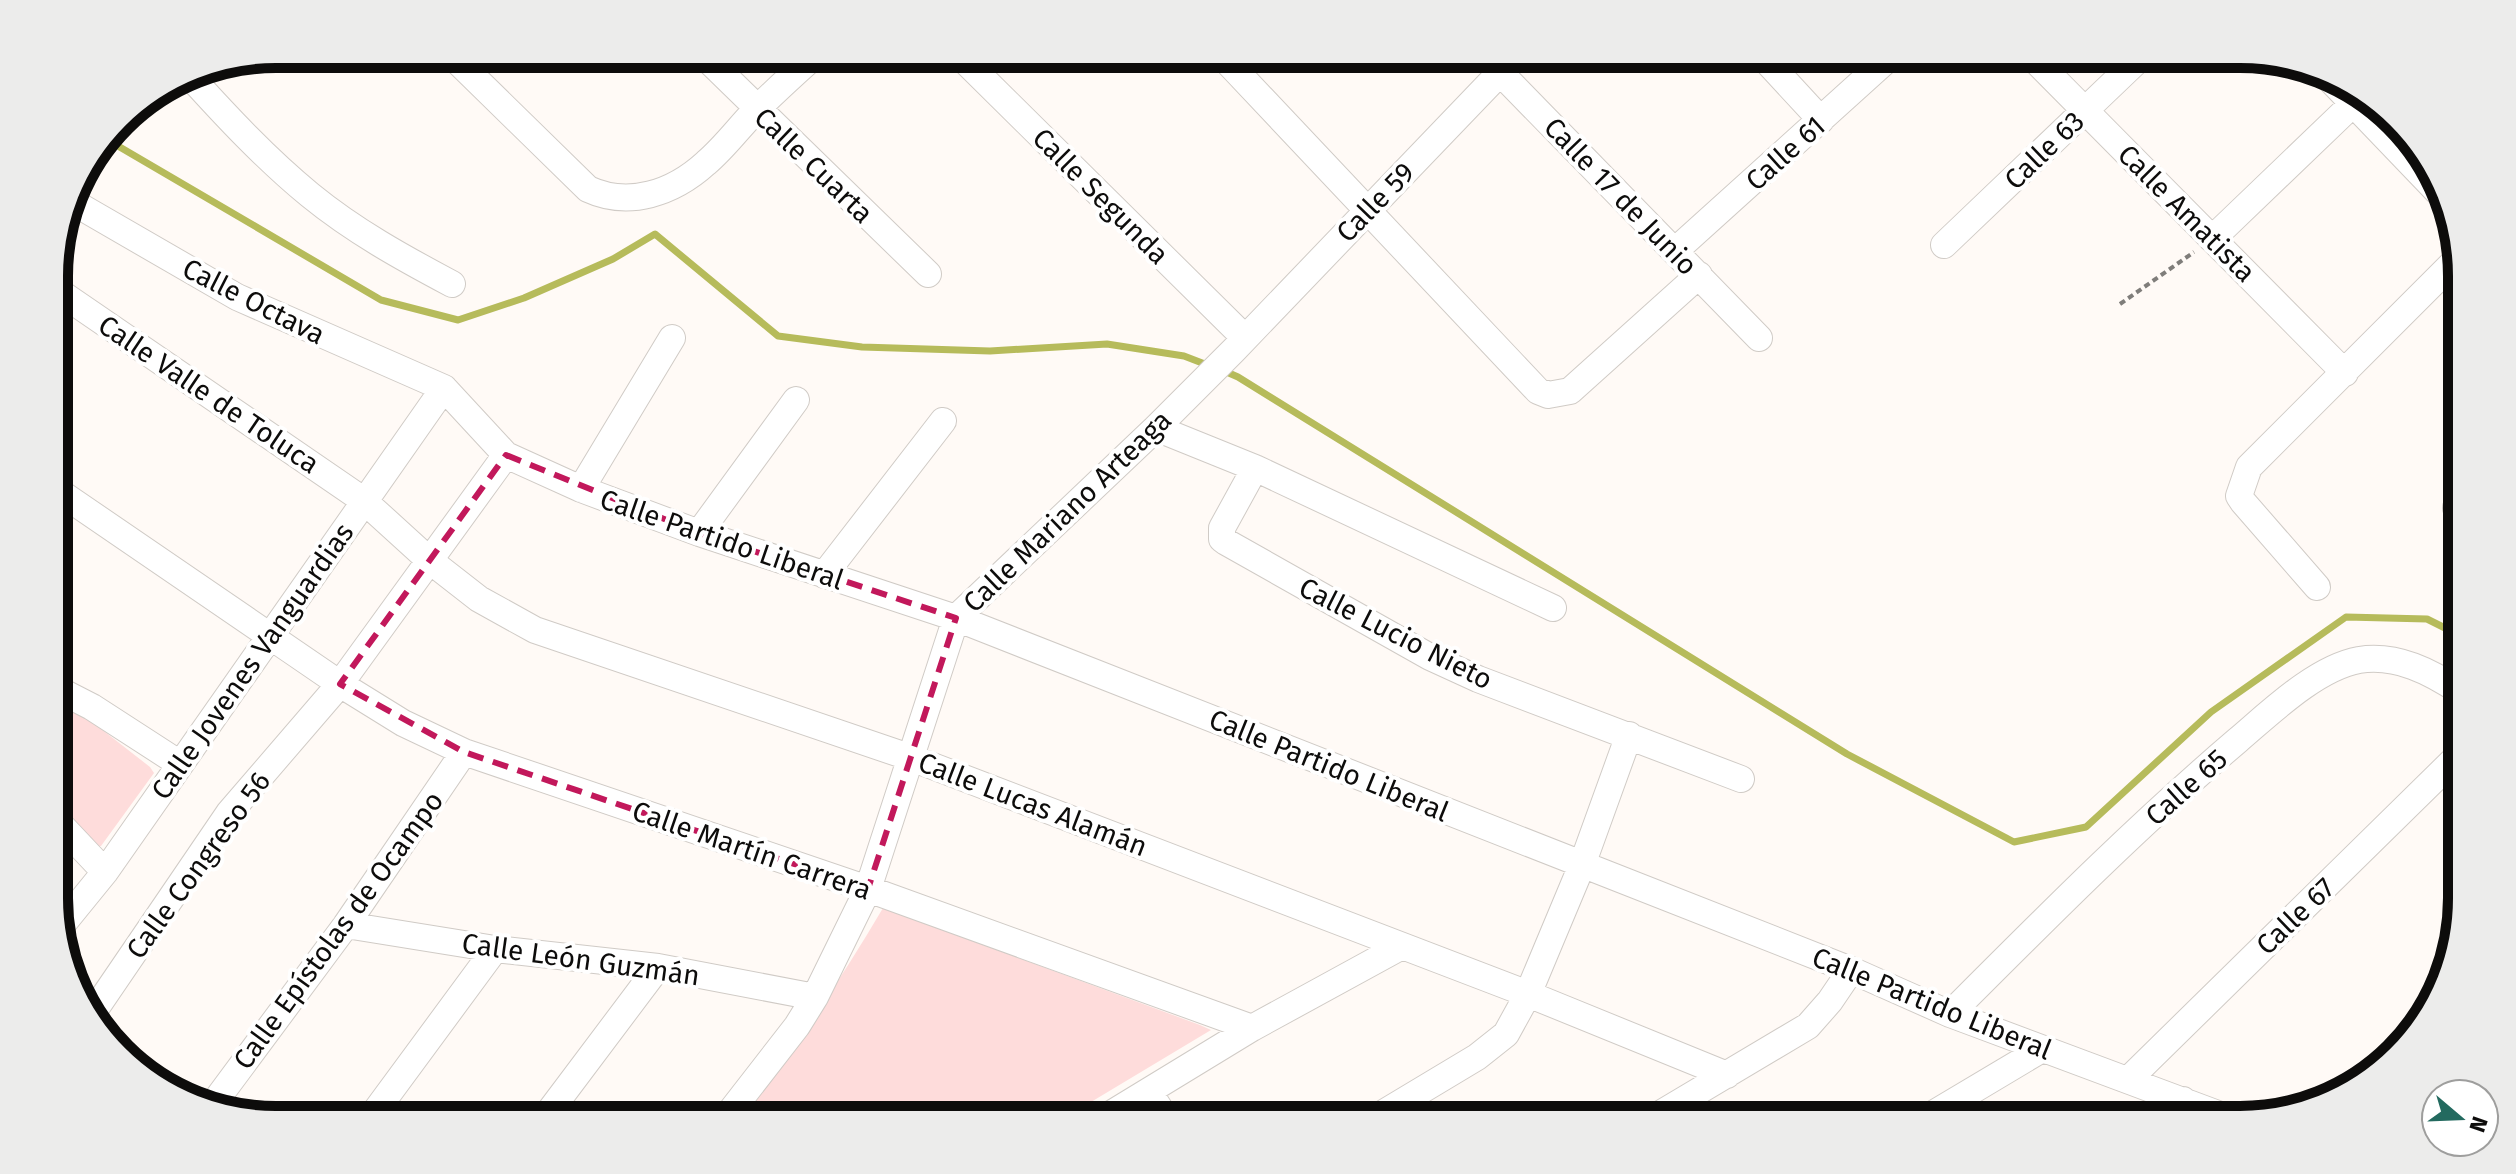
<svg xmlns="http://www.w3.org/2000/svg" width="2516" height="1174" font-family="'Fira Sans',sans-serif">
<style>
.green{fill:#fedcdb}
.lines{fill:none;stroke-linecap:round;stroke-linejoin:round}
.stream{stroke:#b6bb5b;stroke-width:7}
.minor-casing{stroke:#d0cbc6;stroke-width:28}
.path{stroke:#7f7d7a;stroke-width:4;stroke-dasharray:6 4;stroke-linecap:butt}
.minor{stroke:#fff;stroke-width:26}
.marked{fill:none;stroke:#c2185b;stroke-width:6;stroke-dasharray:16 10;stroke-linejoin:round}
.labels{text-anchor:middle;stroke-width:8;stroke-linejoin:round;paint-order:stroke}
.street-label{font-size:28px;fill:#0d0c0b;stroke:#fff}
.rim{fill:none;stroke:#0d0c0b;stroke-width:10}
</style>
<rect width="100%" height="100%" fill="#fffaf6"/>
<path class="green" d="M73,707L150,767L154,773L101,846H93L56,808V716L62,709Z
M883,908L1200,1025L1211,1030L1061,1120H738C792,1051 839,983 883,908Z"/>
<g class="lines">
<path class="stream" d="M106,139L381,300L458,320L524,298L613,259L655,234L778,336L862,347L990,351L1107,344L1184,356L1210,366
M1222,370L1238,377L1847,754L2014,842L2086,827L2211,712L2346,617L2427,619L2461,636"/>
<defs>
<path id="minor" d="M450,54L588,189C629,208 673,193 706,163C725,147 740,126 757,109C776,90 796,72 816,54
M702,54L928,274
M958,54L1245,338
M1220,54L1538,391L1548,395L1570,391L1699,275
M1482,54L1759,338
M1760,54L1821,120
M2029,54L2345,373
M2321,70L2437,191
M187,73C226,116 266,159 310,195C354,231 403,258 452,284
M71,201L237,297L444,388L506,455L581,489L699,533L956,618L1851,970L1950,1014L2234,1120
M2212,239L2360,97
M1944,245L2144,54
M1676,250L1893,54
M55,289L363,500L429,560L479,599L535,630L909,757L1528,994L1727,1075
M1156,428L1255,468L1553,608
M1255,468L1222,528V539L1226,542L1430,657L1478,679L1741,779
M55,489L340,684L403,723L464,752L868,889L1252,1028
M581,489L672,338
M2456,508L2461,503
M699,533L796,400
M824,575L943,421
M2317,587L2243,502L2239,496L2249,467L2460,256
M55,688L92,707L180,764
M56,820L105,872
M346,925L495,949L658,967L815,997
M57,931L105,872L444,388
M92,1014L229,813L340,684L506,455
M1950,1014C2044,920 2137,826 2238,740C2271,712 2316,668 2359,660C2397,654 2431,672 2461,692
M2128,1080L2462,752
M1149,1092L1167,1120
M211,1107L346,925L464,752
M369,1120L495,949
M543,1120L658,967
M724,1120L797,1026L815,997L868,889L956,618L1156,428L1234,350L1518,54
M1101,1120L1252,1028L1402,946
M1372,1120L1477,1057L1506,1034L1528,994L1582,865L1629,735
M1650,1120L1808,1026L1830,1001L1851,970
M1923,1120L2042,1049
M2152,1120L2183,1100"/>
</defs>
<use href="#minor" class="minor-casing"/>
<path class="path" d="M2120,304L2194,252"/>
<use href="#minor" class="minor"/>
</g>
<path class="marked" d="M506,455L699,533L956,618L868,889L464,752L340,684Z"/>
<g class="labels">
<g class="street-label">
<text transform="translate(2044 150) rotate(-44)" y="10">Calle 63</text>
<text transform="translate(1785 153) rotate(-42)" y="10">Calle 61</text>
<text transform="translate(814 165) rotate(44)" y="10">Calle Cuarta</text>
<text transform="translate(1101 196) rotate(45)" y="10">Calle Segunda</text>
<text transform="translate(1621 196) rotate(46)" y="10">Calle 17 de Junio</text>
<text transform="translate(1375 202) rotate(-46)" y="10">Calle 59</text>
<text transform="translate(2187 213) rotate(45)" y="10">Calle Amatista</text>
<text transform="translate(254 301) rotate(27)" y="10">Calle Octava</text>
<text transform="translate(209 394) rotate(34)" y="10">Calle Valle de Toluca</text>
<text transform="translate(1067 511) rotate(-44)" y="10">Calle Mariano Arteaga</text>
<text transform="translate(722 539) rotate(19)" y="10">Calle Partido Liberal</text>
<text transform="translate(1396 633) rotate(27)" y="10">Calle Lucio Nieto</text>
<text transform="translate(252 661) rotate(-55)" y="10">Calle Jovenes Vanguardias</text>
<text transform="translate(1329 765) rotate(22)" y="10">Calle Partido Liberal</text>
<text transform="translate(2186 787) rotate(-42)" y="10">Calle 65</text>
<text transform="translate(1033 804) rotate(21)" y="10">Calle Lucas Alamán</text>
<text transform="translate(752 850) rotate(19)" y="10">Calle Martín Carrera</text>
<text transform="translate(198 865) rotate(-54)" y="10">Calle Congreso 56</text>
<text transform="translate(2295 916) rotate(-44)" y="10">Calle 67</text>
<text transform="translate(338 930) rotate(-54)" y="10">Calle Epístolas de Ocampo</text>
<text transform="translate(581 959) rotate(8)" y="10">Calle León Guzmán</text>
<text transform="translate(1932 1003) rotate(22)" y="10">Calle Partido Liberal</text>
</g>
</g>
<path d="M0 0H2516V1174H0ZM276 68H2240A208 208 0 0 1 2448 276V898A208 208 0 0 1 2240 1106H276A208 208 0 0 1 68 898V276A208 208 0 0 1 276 68Z" fill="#ececeb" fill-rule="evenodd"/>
<path class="rim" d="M276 68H2240A208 208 0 0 1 2448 276V898A208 208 0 0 1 2240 1106H276A208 208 0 0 1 68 898V276A208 208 0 0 1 276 68Z"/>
<g transform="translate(2460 1118) rotate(109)"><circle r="38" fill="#ffffff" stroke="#9e9e9d" stroke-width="2"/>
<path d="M0-6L14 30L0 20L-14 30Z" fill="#236a5f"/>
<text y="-12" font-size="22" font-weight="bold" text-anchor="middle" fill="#0d0c0b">N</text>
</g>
</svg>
